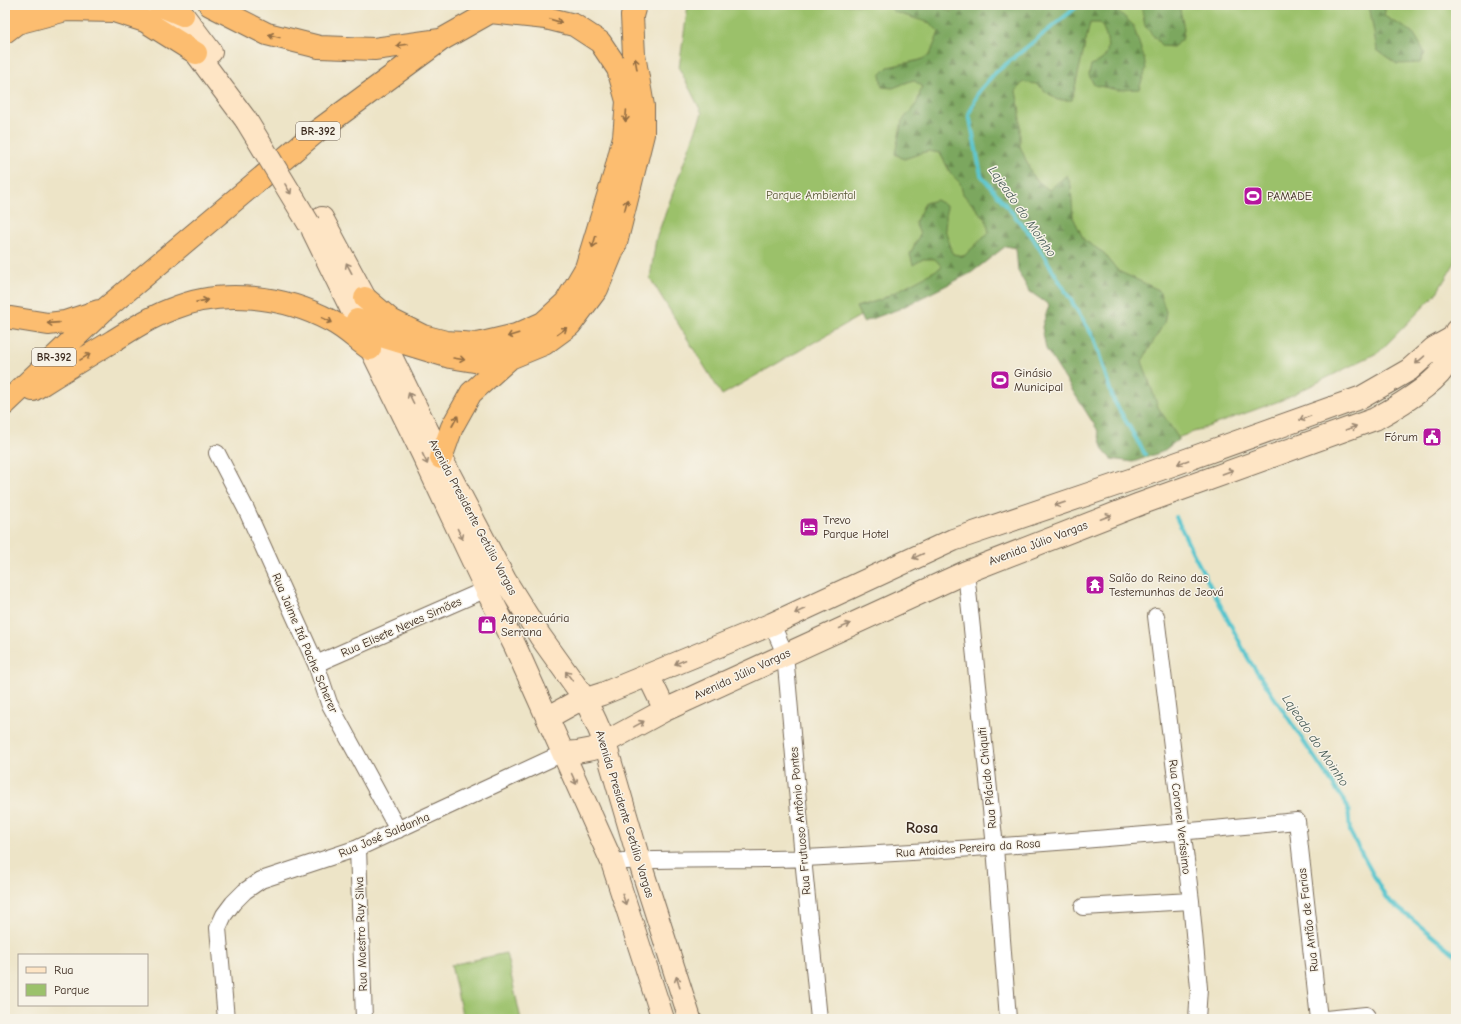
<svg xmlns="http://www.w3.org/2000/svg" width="1461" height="1024" font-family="'Comic Neue',sans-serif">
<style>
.green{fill:#9bc16b;stroke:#6b7644}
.forest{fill:url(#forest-firs);stroke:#5c683e}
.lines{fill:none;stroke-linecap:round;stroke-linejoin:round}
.stream{stroke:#57c5ce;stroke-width:4}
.street-casing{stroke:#796b59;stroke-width:18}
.secondary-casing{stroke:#796b59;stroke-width:24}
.highway-casing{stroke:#796b59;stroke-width:24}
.street{stroke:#fff;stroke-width:16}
.secondary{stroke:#fee5c5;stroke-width:22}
.highway{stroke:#fcbd6f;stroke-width:22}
.secondary-bridge-casing{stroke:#796b59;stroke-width:24;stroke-linecap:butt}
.secondary-bridge{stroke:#fee5c5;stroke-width:22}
.oneway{stroke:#926c42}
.oneway2{stroke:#9c8872}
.labels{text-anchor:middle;stroke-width:3;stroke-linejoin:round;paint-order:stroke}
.shield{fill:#f7f3e8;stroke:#73665b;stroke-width:1}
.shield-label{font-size:11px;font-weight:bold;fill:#3b2a1e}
.park-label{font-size:12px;fill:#585735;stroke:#f7f3e8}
.poi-label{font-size:12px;fill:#3b2a1e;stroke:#f7f3e8;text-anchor:start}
.street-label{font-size:12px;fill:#3b2a1e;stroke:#f7f3e8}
.water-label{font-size:13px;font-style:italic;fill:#435853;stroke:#f7f3e8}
.district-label{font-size:16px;font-weight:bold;fill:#3b2a1e;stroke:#f7f3e8}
</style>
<defs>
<pattern id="forest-firs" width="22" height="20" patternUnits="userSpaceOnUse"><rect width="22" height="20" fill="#7ca75f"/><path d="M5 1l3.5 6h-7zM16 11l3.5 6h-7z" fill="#67884e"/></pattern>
</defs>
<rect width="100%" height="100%" fill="#f7f3e8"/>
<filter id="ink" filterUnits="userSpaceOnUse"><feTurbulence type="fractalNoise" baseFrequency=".025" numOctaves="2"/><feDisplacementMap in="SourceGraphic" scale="8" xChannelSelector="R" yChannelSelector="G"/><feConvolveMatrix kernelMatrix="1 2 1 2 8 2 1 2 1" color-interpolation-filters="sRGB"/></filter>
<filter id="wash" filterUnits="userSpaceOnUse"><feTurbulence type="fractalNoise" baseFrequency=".012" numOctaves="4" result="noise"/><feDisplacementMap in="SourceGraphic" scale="16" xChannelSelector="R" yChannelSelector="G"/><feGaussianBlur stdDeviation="0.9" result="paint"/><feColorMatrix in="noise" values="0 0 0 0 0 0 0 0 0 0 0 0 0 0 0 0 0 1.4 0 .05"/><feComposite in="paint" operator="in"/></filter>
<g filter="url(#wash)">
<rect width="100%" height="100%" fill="#ede4c7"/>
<path class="green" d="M688,5H975L926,136L1004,238L860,316L722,395L650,278L656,239L702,113L679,68Z
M1097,5H1456V261L1436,294L1379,352L1282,400L1166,442L987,109Z
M506,953L521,1019H463L451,965Z"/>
<path class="forest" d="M888,5H939L951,12L959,5H1115L1116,9L1133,25L1144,58L1146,69L1139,89L1118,90L1094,85L1089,75L1091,65C1093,64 1097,63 1100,61C1113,53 1107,33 1100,23H1090L1072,100H1057L1036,84L1023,82L1016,91L1020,112V146L1033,177L1049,190L1067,175L1071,186L1073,217L1084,240L1104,253L1118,271L1159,290L1166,312L1164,323L1142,361L1158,407L1179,439L1162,452L1133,462L1111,459L1103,450L1097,429L1046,349L1042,327L1049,305L1029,291L1018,271L1016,248L1006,246L971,273L899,309L863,322L856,307L880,300L942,267L935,259H923L913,265L910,254L920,234L915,223L925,203L936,200L947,206L945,229L953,254L964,256L989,232L986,220L963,194L960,183L951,174L940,153L928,151L904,159L895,154L902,121L917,103L922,86L913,80L893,88L882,87L880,75L888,67L920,60L930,55L939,32L930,23L894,12Z
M1141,5H1179L1184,29L1182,40L1173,47L1162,46L1145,26Z
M1369,5H1386L1384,16L1413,32L1425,53L1420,63L1397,64L1377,50Z"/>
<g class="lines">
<path class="stream" d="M1079,5L995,73L979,91L969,114L981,175L1033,238L1094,338L1113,399L1145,454
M1176,517L1191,549L1249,660L1348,807L1350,832L1386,898L1456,955"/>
</g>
</g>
<g filter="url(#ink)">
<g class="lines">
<defs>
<path id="street" d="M217,453L246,509L316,664L329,703L398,830
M966,572L995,847L1008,1019
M1156,616L1191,901L1199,988L1197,1019
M772,624L785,654L803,858L819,1019
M316,664L496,585
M358,848L364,1019
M612,862C676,857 740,861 805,858C969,850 1133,837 1297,821L1319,1019
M1083,907L1191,901
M226,1019L218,928L224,915L233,903L245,891L261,880L358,848L563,753
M1326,1019L1366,1015L1369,1019"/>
<path id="secondary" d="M149,5L196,53L246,120
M173,5L183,15L211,52
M322,218L365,298L381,336L441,458L505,580L540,636L585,699L596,722L605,743L639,860L690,1019
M313,231L422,453L486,589L515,646L612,862L663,1019
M648,675L665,710
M547,718L574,703L602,694L772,624L953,540L1133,479L1362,397L1409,370L1434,348L1452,338
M563,753L577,752L593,749L665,710L966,572L1140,504L1375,419C1395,408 1437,384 1447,363C1452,352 1451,341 1456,331"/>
<path id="highway" d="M159,5L183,15
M210,5L267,34L319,47L374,49L440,40
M5,11L20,5
M5,32L17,23L66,10L114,11L145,21L196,53
M365,298L391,320L423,336L446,342L478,344L516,335L543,323L566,302L586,268L615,173L624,137L627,101L618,69L600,42L574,25L546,18L490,12
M5,317L48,324L65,322L99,311
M357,320L381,336L450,357L480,362L510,358
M33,390C60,373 86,357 113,341C132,329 151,317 172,309C221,288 285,296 331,321C345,328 357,340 370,349
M5,404L104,310L316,132L441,40L503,5
M441,458L452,427L471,393L510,358L544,344L570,325L597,289L616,243L643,134V106L634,55L632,16L635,5"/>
</defs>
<use href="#street" class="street-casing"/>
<use href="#secondary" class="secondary-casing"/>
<use href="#highway" class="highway-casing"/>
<use href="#street" class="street"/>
<use href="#secondary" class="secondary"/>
<use href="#highway" class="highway"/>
<defs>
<path id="secondary-bridge" d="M246,120L309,224"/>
</defs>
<use href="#secondary-bridge" class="secondary-bridge-casing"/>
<use href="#secondary-bridge" class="secondary-bridge"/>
</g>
<defs><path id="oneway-shaft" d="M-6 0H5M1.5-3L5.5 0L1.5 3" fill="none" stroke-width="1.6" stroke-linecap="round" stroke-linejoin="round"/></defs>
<g class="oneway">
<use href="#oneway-shaft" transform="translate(556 21) rotate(16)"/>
<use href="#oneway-shaft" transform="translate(274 36) rotate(-166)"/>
<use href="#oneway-shaft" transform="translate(402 45) rotate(172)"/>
<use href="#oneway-shaft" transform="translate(636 64) rotate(-100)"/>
<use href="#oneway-shaft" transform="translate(626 116) rotate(94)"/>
<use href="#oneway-shaft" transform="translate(626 205) rotate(-76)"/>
<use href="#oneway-shaft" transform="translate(594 242) rotate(107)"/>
<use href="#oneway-shaft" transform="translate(202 301) rotate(-11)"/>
<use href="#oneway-shaft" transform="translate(327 320) rotate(25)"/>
<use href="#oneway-shaft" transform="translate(53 323) rotate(176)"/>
<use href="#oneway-shaft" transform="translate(562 331) rotate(-36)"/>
<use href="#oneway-shaft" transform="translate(513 335) rotate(163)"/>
<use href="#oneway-shaft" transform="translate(85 357) rotate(-31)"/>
<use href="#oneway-shaft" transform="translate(459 359) rotate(9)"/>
<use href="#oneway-shaft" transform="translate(455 421) rotate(-61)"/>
</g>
<g class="oneway2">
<use href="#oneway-shaft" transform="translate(288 189) rotate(59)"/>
<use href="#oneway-shaft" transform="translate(349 268) rotate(-118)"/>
<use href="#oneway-shaft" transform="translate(1420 360) rotate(139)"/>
<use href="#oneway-shaft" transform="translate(411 398) rotate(-116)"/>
<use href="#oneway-shaft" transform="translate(1305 418) rotate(160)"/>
<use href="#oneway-shaft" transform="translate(1351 428) rotate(-20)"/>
<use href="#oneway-shaft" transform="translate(425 459) rotate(65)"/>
<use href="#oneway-shaft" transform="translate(1183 462) rotate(160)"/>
<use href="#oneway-shaft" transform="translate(1228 472) rotate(-20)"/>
<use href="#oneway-shaft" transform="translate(1060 504) rotate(161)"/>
<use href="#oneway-shaft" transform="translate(1106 517) rotate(-21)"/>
<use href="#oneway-shaft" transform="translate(460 534) rotate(65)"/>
<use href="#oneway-shaft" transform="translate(918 556) rotate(155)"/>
<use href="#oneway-shaft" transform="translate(800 611) rotate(155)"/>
<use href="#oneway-shaft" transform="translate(845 626) rotate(-24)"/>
<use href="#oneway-shaft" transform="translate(680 662) rotate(158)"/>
<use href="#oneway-shaft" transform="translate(569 676) rotate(-126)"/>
<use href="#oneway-shaft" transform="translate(639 724) rotate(-29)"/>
<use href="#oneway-shaft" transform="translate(574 779) rotate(66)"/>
<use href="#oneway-shaft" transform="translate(624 899) rotate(72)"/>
<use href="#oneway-shaft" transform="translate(678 982) rotate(-108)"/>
</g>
</g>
<defs>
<symbol id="stadium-square" viewBox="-11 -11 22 22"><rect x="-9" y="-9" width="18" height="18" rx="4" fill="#b5179e" stroke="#f7f3e8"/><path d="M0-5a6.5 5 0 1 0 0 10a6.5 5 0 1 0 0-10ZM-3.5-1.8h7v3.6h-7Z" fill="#fff"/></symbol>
<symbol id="civic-square" viewBox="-11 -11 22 22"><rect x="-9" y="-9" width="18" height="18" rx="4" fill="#b5179e" stroke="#f7f3e8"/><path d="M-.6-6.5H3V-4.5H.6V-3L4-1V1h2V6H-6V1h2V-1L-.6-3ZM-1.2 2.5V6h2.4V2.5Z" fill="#fff"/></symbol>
<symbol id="hotel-square" viewBox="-11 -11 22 22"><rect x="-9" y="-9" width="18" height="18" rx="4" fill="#b5179e" stroke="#f7f3e8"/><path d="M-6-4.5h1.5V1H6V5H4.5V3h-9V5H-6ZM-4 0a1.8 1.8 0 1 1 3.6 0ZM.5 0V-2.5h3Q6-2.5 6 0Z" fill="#fff"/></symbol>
<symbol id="temple-square" viewBox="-11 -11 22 22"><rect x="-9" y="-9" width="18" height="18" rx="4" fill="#b5179e" stroke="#f7f3e8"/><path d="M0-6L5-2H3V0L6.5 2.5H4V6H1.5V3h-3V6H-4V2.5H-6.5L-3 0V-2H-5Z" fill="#fff"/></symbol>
<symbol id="shop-square" viewBox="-11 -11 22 22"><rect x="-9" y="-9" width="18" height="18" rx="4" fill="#b5179e" stroke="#f7f3e8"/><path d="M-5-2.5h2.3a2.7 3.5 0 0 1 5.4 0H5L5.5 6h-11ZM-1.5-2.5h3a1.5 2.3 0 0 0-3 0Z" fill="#fff"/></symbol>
</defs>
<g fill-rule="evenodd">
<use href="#stadium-square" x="1242" y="185" width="22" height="22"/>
<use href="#stadium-square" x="989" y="369" width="22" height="22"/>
<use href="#civic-square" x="1421" y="426" width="22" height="22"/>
<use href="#hotel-square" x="798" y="516" width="22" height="22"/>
<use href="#temple-square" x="1084" y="574" width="22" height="22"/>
<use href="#shop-square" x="476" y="614" width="22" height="22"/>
</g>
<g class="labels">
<g class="shield">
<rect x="296" y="122" width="44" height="18" rx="3"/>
<rect x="32" y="348" width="44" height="18" rx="3"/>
</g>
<g class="shield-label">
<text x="318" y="135">BR-392</text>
<text x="54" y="361">BR-392</text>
</g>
<g class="park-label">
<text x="811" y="199">Parque Ambiental</text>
</g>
<g class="poi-label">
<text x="1267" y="200">PAMADE</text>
<text x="1014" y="377">Ginásio<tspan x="1014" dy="14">Municipal</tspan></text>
<text x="1418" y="441" text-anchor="end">Fórum</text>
<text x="823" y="524">Trevo<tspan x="823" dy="14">Parque Hotel</tspan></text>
<text x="1109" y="582">Salão do Reino das<tspan x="1109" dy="14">Testemunhas de Jeová</tspan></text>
<text x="501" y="622">Agropecuária<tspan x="501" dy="14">Serrana</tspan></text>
</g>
<g class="street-label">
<text transform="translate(473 517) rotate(62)" y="4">Avenida Presidente Getúlio Vargas</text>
<text transform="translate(1038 543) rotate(-21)" y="4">Avenida Júlio Vargas</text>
<text transform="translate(401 627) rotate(-24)" y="4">Rua Elisete Neves Simões</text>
<text transform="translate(305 643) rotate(67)" y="4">Rua Jaime Itá Pache Scherer</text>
<text transform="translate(742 674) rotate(-25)" y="4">Avenida Júlio Vargas</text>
<text transform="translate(987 778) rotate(-96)" y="4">Rua Plácido Chiquiti</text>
<text transform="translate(625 814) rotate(73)" y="4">Avenida Presidente Getúlio Vargas</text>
<text transform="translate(1180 817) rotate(83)" y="4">Rua Coronel Veríssimo</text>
<text transform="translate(800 821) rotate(-95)" y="4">Rua Frutuoso Antônio Pontes</text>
<text transform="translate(384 835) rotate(-23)" y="4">Rua José Saldanha</text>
<text transform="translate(968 848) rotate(-4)" y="4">Rua Ataides Pereira da Rosa</text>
<text transform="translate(1308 920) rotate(-97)" y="4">Rua Antão de Farias</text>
<text transform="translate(361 934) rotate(-92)" y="4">Rua Maestro Ruy Silva</text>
</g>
<g class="water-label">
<text transform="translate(1023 211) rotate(55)" y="5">Lajeado do Moinho</text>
<text transform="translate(1316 740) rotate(56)" y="5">Lajeado do Moinho</text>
</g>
<g class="district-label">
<text x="922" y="833">Rosa</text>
</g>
</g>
<rect width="1461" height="1024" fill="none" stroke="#f7f3e8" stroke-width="20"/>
<rect x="18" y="954" width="130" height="52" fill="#f7f3e8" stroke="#aca397"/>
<rect x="26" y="967" width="20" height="6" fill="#fee5c5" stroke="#aca397"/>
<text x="54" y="974" font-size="12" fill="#3b2a1e">Rua</text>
<rect x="26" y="984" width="20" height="12" fill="#9bc16b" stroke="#aca397"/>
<text x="54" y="994" font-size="12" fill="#3b2a1e">Parque</text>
</svg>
